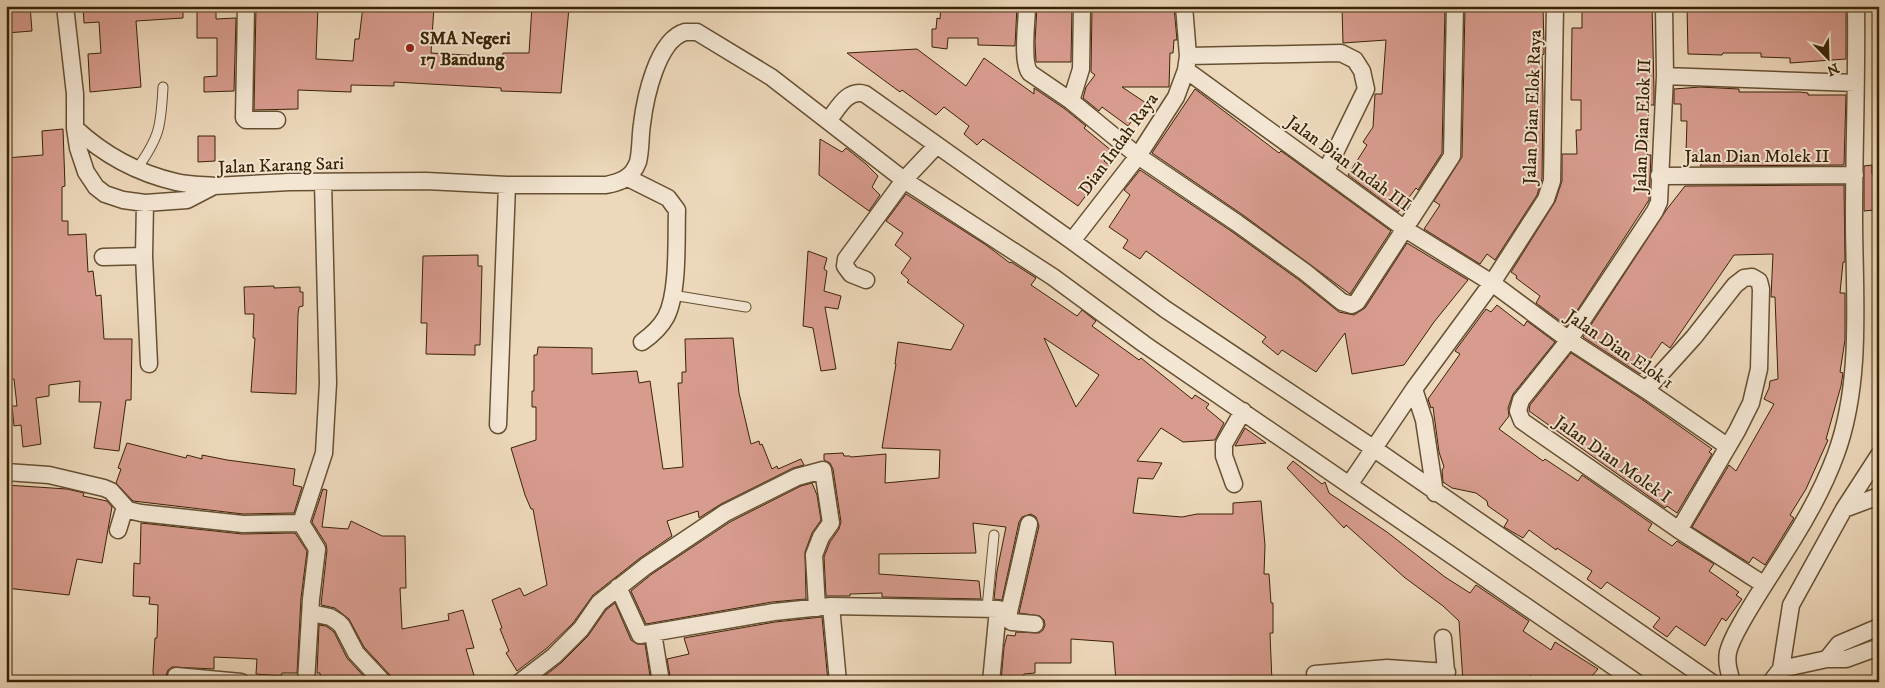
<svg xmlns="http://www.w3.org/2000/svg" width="1885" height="688" font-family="'IM FELL DW Pica',serif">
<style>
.building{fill:#d89c8f;stroke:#392305;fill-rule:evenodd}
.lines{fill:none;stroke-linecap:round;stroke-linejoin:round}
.service-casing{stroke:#665032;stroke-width:11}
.minor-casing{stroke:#665032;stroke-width:19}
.service{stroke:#f3e6d3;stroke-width:9}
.minor{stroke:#f3e6d3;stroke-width:16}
.poi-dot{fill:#8f2418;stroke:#f3e6d3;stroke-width:2}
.labels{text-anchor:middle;stroke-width:4;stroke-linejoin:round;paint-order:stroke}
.poi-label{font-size:18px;font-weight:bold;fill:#392305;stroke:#f3e6d3;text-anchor:start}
.street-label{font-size:18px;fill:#392305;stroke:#f3e6d3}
</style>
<rect width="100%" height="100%" fill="#edd8bb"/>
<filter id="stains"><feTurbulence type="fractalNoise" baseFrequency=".004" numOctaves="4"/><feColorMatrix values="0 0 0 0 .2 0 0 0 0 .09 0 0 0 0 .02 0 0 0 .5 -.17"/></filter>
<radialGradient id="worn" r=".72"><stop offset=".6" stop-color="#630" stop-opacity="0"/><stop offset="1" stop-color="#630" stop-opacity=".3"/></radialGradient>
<path class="building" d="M6,6H30L32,31L6,33Z
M83,6H183V18L136,21L141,87L90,92L88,54L101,53L99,22L84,23Z
M197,6H216V19L236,18L234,91L204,92V77L217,76V38H197Z
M256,6H318L316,59L353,61L355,39H359L363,6H434L431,53L502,57L503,53H529L532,6L569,8L561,93L501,91V88L394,82V86L351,85V92L298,90V109L254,110Z
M941,6H1017L1015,46L978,45V38H948L947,49L932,47V29H936L937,18L940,19Z
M1037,6H1072L1071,62H1036L1035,42Z
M1092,6L1174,7L1177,40H1174L1173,53H1170L1169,87H1122L1146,103L1128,126L1102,107L1099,111L1083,98L1086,87L1095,75L1091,72Z
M1342,6H1445L1442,153L1418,190L1416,188L1398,212L1348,175L1367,145L1363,142L1373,127L1375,94H1382L1386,40L1343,43Z
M1465,6H1543L1544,45V54L1542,55L1543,98L1542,179L1537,195L1495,260L1487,254L1480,264L1424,229L1440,205L1434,201L1462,157Z
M1582,6H1652L1654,90V105H1649L1647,155H1651L1649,200L1567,326L1536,303L1540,296L1516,278L1517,276L1511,272L1555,202L1562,181V154H1577L1576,130H1581V100H1571L1572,28H1582Z
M1687,6H1846V59L1790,63V58L1761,57V53H1723L1722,55L1688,54Z
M917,49L966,86L984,58L1034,94V88L1065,109L1086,126L1084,128L1112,151L1104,161L1109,165L1078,206L983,139L977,145L964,134L969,126L944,107L936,115L902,90L900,92L847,53Z
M1700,87L1739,89V92H1800L1808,93V95H1846L1844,165L1700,166L1709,154L1686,153L1687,121H1681V104H1674V89Z
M1195,89L1279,153L1281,151L1391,231L1350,294L1243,215L1152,153Z
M63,129L65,186L62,187V221H68V235L86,234L88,272L93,271L96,296L101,295L104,339H132L131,400H126L119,451L94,448L101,402H79L80,381L49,385V396L36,398L41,444L23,447L21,425L14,426L12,406H17L14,379H9L6,359V158L43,155L42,131Z
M198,136H215V161L198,162Z
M820,139L842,152L846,148L866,164L878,176L872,187L880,195L869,211L819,175Z
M1872,165V174H1874V210L1864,211V166Z
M1140,170L1231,231L1299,280L1339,312L1354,315L1365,308L1407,243L1468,280L1434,322L1404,365L1352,374L1345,333L1316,372L1282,350L1278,355L1262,342L1266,337L1146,251L1140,259L1123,248L1128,240L1109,227L1130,195L1124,190Z
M1844,185L1845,262H1843L1840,293H1845V340L1840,372L1843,373L1841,386L1826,439L1828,440L1806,489L1790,515L1794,518L1765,565L1753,557L1749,563L1692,527L1729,465L1736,471L1774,404L1764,399L1769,388L1770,381L1778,379L1775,297H1771L1773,254L1734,255L1670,348L1662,342L1640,374L1583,337L1667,209L1685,186Z
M906,194L986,245L1010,263L1011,262L1036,278L1031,285L1077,316L1082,310L1096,321L1092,326L1139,360L1141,358L1192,399L1195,395L1209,404L1206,408L1224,423L1215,440L1183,442L1161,428L1137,461L1162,463L1153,479L1138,478L1133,513L1182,517L1197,514H1233V503L1261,501L1265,545L1264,574H1269L1271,603H1273V633H1270L1272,682H1116L1113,642L1071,639V663H1035V673L1024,674L1023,682L1001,681L1004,647L1007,635L1015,636L1016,632L1039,633L1043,630L1045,625L1044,620L1040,616L1019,613L1039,526L1036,517L1031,514L1022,517L1019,522L1002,600L994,599L997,571L1006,527L973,523L976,553L879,554V574L979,581L981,599L882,597V593L850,594V596H826L824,557L830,542L839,529L841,522L833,469L830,463L824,460V454L843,453L844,456H850L851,457L886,454L885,483L939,478L940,450L882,448L896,364H895L898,342L951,350L964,325L907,282L909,280L901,273L911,258L895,245L903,233L886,221ZM1044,338L1099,375L1076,407Z
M808,251L827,258L824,269L827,271L824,291L841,296L838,309L825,307L836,369L821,371L813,328L803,326Z
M478,255V266H482L480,345H475V355L426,354L427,323H421L423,256Z
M274,286V288L300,287V292H303V306L299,307L298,314L296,394L251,392L255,338H253L254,314H245L244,287Z
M1497,305L1524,326L1527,321L1555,342L1513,394L1508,408L1509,416L1499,429L1543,461L1545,459L1578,481L1582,475L1652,524L1648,530L1672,546L1677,541L1714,564L1709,571L1739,592L1736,595L1742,599L1726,621L1722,618L1705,646L1676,626L1667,637L1653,627L1660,618L1607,582L1601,589L1587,579L1592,571L1557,548L1556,550L1529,530L1523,538L1504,527L1508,520L1488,506L1487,501L1476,493L1452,488L1443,482L1442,470L1444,467L1439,452L1433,407L1431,408L1428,399L1460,354L1455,351L1486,309L1491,312Z
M733,338L739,393L751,444L759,441L760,445L762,444L772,469L777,466L778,469L801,459L804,465L793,468L721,504L699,518L698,511L667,521L672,536L640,558L593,595L573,623L547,648L517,671L506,653L509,651L500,629L502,628L492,600L520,588L524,596L547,585L533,509H531L525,495L511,448L536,440V407H532V391H534V355H537L538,347L592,348V374L637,371L639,383L650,381L663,469L683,467L678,383H682V372H686L685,339Z
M1571,353L1640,398L1712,449L1709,452L1712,454L1677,513L1667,506L1665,508L1529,411L1530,405Z
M1245,428L1266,443L1235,446Z
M127,443L186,458L187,455L202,459V455L227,460L295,469L293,485L302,487L294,513L243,514L133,501L116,483L121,469L118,468Z
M1293,461L1322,484L1325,482L1329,493L1387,532L1445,577L1470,593L1476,585L1529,621L1523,631L1551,650L1555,642L1598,669L1587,682H1539L1530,675L1523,682H1463L1459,621L1443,606L1404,577L1346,525L1344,528L1287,468Z
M812,483L817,495L821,520L812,533L805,552L806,599L772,602L646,624L631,591L652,574L730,522L801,486Z
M6,485L67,489L84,493L83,496L107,501L112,507L102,563L77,559L69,595L6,588V574L10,557L6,556Z
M323,489L327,490L322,527L348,529L351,521L382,536H405L406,588H400L402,629L449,620L448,614L463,610L474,648L466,649L476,682H393L390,675L364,647L349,619L335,608L321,605L327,550L326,544L312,522Z
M141,523L242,534L295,533L307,551L301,598L297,673H282L281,676L256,674L257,659L214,657V669L172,667L168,670L166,675L168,682H154L153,671L155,638H157L158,605L149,604L150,597L133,596L134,563L140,564Z
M615,603L631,640L637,644H645L651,682H537L561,663L588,636L606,610Z
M822,617L828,682H671L667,659L689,654L684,638L775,622Z
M319,625L326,626L334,632L347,658L369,682H321L320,673H317Z"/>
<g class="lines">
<defs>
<path id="service" d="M136,170C160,137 161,126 163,87
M672,295L746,307
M987,608L994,535"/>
<path id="minor" d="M65,6L75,94V128L78,148L86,172L96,187L105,194L123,200L145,203L187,200L214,186L289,182L426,181L507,185H606C621,182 632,178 638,162C641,150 640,137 642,124C645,99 657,40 685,32C689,32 693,32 697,32L771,77L904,180L1053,277L1144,344L1636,682
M246,6L244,118L246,120H277
M1027,6C1027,22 1021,62 1030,73L1071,101L1138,156L1237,223L1305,272L1342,302L1352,305L1357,302L1452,156L1455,6
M1664,6L1665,76L1659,202L1655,211L1569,340L1521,400L1518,411L1522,421L1679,530L1763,584
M1188,56L1341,53L1355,60L1362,71L1366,89L1326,171
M1186,70L1405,229L1492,283L1569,340L1646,390L1727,446
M1665,76L1856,83
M1071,101L1081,69L1082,6
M828,121C837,110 847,88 865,94L1072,241L1165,309L1373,448L1711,682
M75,128C104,155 137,173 176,182C188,185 202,185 214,186
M1659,176L1855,175
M628,178L668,198L677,210C676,238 679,292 666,317C660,328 652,335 642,342
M145,203L144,256L149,364
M1072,241L1138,156L1176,97L1186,70L1188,56L1184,6
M103,257L144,256
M866,280L851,274L845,266L846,259L904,180L937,145
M1414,389L1424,420L1435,493
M1646,390L1694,337L1735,285L1744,278L1752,277L1759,281L1761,289L1759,369L1751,403L1737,431L1679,530
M498,425L507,185
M6,472L49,475L104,488L111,491L128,510L141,513L243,524L301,523
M1234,484L1224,456V444L1243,411
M1349,485L1414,389L1492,283L1546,199L1552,181L1555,6
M1844,509L1879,496
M118,530L125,507
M618,587L640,635L774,612L831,606L998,609
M831,606L838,682
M1009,612V620L1012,622L1035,624
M311,613L330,617L338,622L342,626L356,653L383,682
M653,633L661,682
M1443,638L1447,682
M1827,659L1839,644L1879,627
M1781,669L1791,605L1844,509L1879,455
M1315,674L1387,668L1447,672
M176,676L241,682
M306,682L311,599L317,549L301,523L324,453L328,383L323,182
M520,682L554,656L581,629L599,603L646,566L725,513L797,477L823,470L831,523L821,537L814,555L817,608
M991,682L998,609L1009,612L1029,524
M1732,682C1729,672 1726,663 1728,652C1731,640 1738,629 1744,618C1759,592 1776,567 1792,541C1809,514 1825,484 1836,454C1863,380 1854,294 1854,218C1854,147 1857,77 1856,6
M1771,682L1781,669L1827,659H1846L1879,647"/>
</defs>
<use href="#service" class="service-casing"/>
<use href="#minor" class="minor-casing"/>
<use href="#service" class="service"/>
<use href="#minor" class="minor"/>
</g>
<circle class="poi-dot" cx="410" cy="48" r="5"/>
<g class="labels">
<g class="poi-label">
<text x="420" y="44">SMA Negeri<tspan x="420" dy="21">17 Bandung</tspan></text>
</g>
<g class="street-label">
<text transform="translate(1532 107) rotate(-88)" y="6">Jalan Dian Elok Raya</text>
<text transform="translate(1642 126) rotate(-88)" y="6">Jalan Dian Elok II</text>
<text transform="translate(1118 144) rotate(-54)" y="6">Dian Indah Raya</text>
<text x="1757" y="162">Jalan Dian Molek II</text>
<text transform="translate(1349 163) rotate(36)" y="6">Jalan Dian Indah III</text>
<text transform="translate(281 165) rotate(-2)" y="6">Jalan Karang Sari</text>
<text transform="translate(1620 349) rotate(34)" y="6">Jalan Dian Elok 1</text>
<text transform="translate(1613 459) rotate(35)" y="6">Jalan Dian Molek I</text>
</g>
</g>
<rect width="1885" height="688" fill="none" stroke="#edd8bb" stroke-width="25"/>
<rect x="8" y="8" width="1870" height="673" fill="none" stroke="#392305" stroke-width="2.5"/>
<rect x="12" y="12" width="1860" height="663" fill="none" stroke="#392305"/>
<g transform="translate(1828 58) rotate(157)" stroke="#f3e6d3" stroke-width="4" paint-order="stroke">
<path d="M0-4L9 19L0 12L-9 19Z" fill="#392305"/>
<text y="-8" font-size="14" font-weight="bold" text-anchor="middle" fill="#392305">N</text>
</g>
<rect width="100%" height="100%" filter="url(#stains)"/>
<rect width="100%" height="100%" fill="url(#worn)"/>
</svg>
